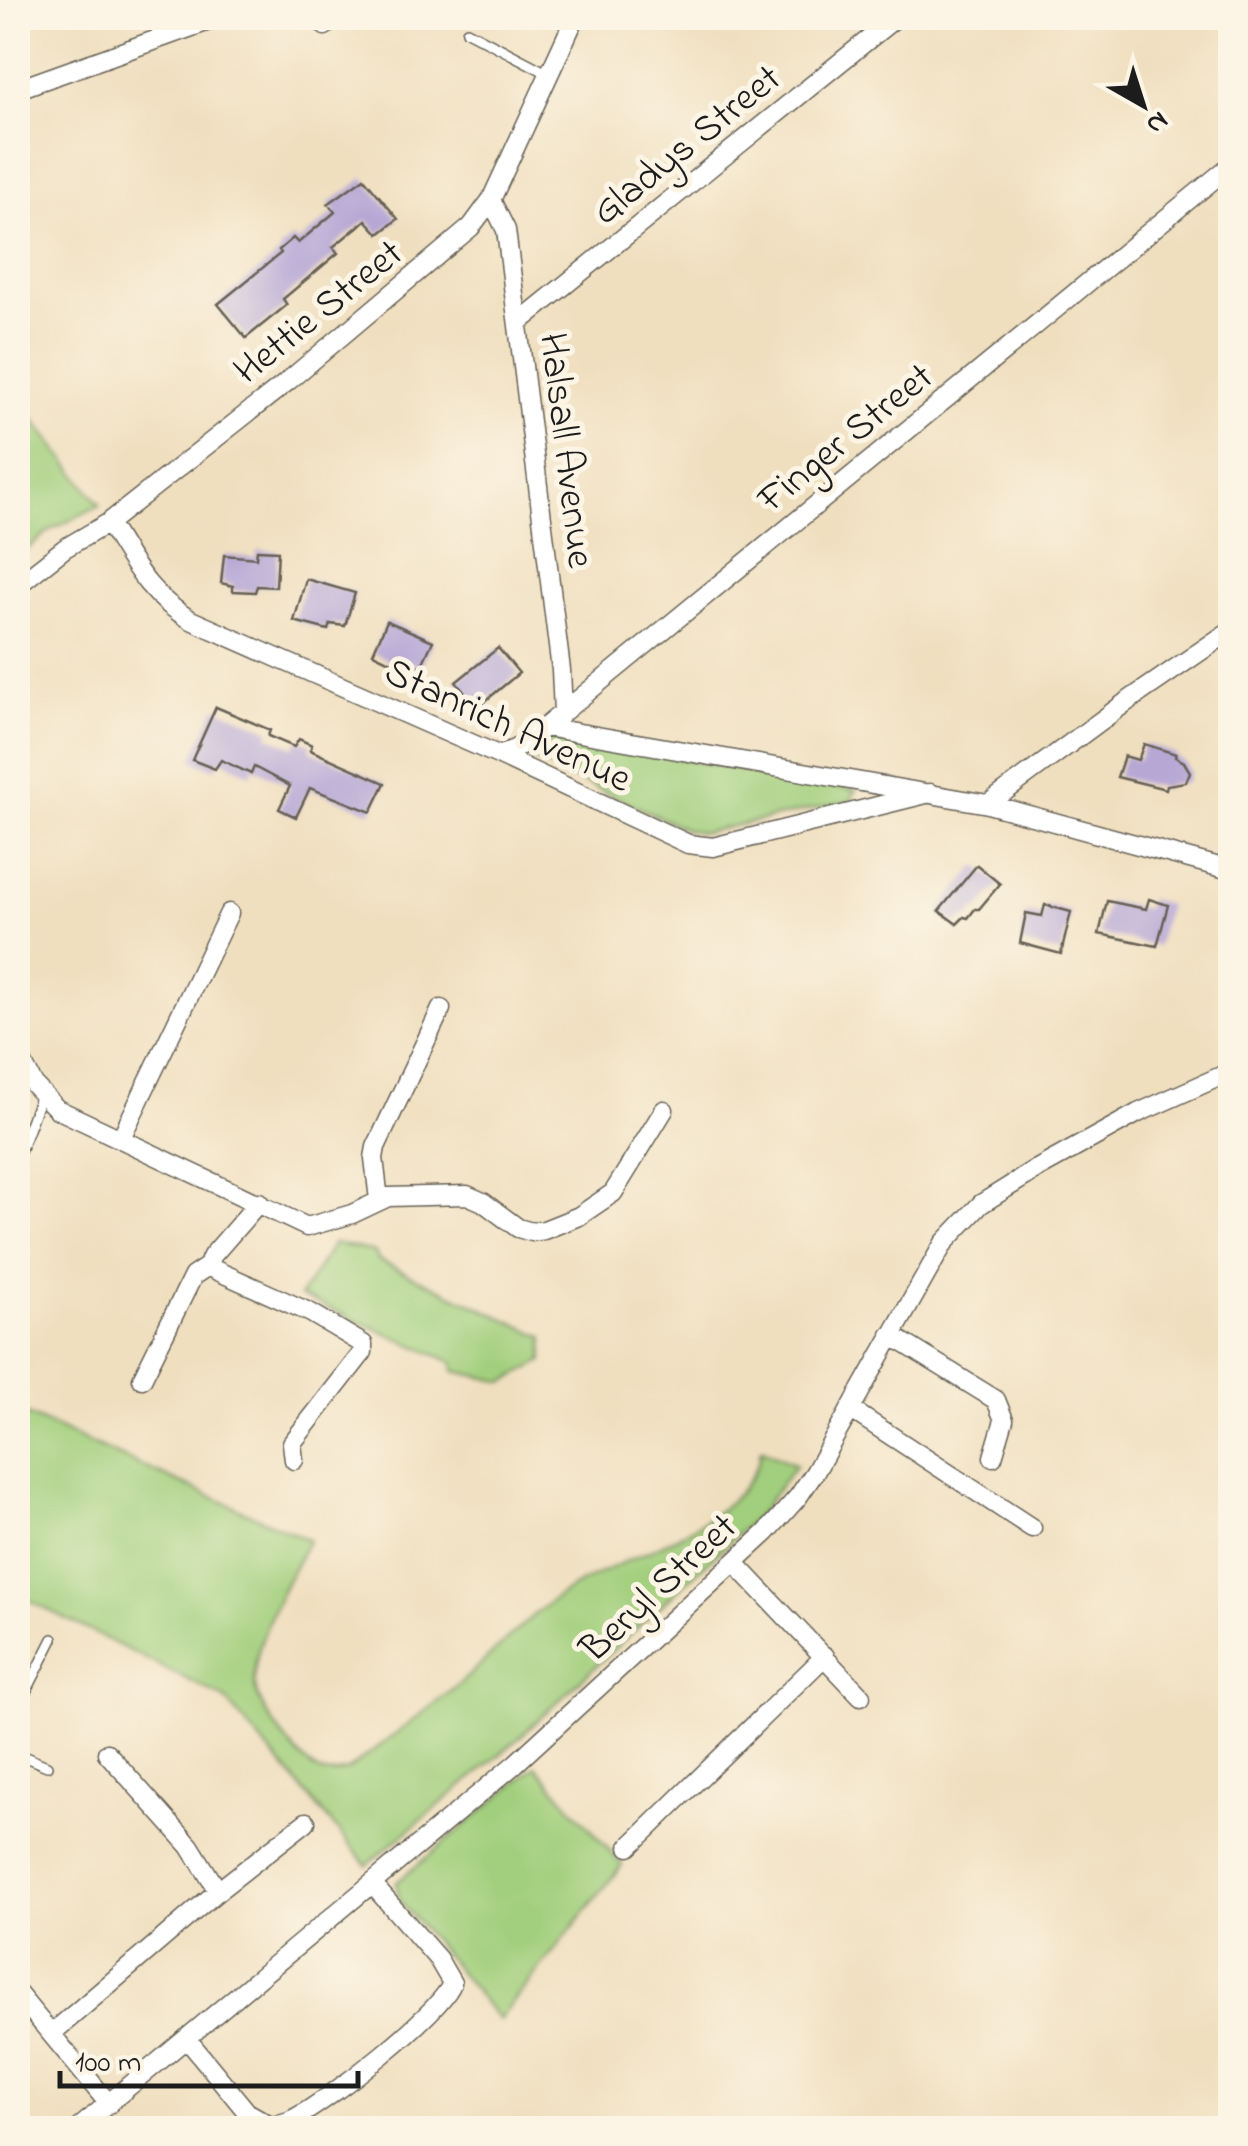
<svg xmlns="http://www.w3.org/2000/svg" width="1248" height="2146" font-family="'Indie Flower',sans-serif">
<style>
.green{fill:#a2cf7d;stroke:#5f764c;stroke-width:2.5}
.building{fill:#b7a7d5}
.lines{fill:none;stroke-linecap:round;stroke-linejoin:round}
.service-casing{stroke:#666055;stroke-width:12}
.minor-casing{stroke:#666055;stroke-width:21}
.service{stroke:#fff;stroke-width:9}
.minor{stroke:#fff;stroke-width:18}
.labels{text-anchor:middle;stroke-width:10;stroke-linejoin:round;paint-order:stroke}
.street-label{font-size:40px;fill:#1c1c1c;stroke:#fcf5e5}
</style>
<rect width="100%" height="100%" fill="#fcf5e5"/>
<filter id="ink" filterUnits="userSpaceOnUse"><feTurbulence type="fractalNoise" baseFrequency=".01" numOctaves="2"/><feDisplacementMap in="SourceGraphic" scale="20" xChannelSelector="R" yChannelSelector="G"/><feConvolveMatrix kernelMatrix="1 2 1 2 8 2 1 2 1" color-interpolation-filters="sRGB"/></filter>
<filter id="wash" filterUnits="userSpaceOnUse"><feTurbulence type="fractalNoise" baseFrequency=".0048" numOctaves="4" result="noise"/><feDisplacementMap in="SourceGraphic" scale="40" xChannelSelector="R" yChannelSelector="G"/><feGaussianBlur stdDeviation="2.25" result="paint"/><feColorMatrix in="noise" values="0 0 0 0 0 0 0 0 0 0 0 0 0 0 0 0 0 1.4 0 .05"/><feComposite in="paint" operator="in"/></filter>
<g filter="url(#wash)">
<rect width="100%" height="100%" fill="#f0dfbf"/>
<path class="green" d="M18,399L100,505L49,531L18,557Z
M567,738L856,790L851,801L702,833L687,830L533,759L535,746L547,739Z
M334,1243L375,1252L378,1260L544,1337L543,1361L504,1382L454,1371L453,1362L300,1296Z
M18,1411L309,1540C291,1572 248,1649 255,1686C260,1710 281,1734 296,1752C313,1772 325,1780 349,1769C385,1742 422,1715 457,1686C491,1657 523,1620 560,1595C618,1556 750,1526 761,1449L796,1465L759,1514L510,1746L367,1865L224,1698L18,1595Z
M536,1766L622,1865L499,2020L400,1901L396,1883Z"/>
<g id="blocks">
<path class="building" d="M364,178L398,219L379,234L366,220L333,247L338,253L283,299L287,305L246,338L218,304L281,253L279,250L293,238L298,243L335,212L328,204Z
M257,550L278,551L276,587L257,586L255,592L233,591V586L221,583L224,555L256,558Z
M306,579L355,593L345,626L330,624L328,630L294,621Z
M387,621L433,641L421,667L399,658L396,664L373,653Z
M498,648L519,673L477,708L456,682Z
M216,707L270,730L268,736L294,747L299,739L312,745L310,750L385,783L371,812L310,788L296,817L279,809L290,786L254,767L251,774L221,760L215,769L192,760Z
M1144,744L1176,754L1175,757L1184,762L1190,772L1186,782L1167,785L1166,789L1117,777L1124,756L1138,760Z
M977,865L1000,884L979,909H975L968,918L964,917L957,924L939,911Z
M1149,899L1168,905L1157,946L1099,934L1107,901L1146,909Z
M1045,905L1071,912L1061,954L1020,943L1026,913L1042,916Z"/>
</g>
</g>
<g filter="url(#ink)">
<use href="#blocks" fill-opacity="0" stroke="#666055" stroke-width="2.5"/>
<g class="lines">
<defs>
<path id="service" d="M467,31L549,74
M18,1157L41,1094
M18,1708L53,1639
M18,1754L47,1766"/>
<path id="minor" d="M322,18L325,26
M18,89L217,18
M491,200L506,230L561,670L563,712
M518,323L895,18
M108,523C133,563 149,596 191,620L498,755L688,844L713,847L930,793
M18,585L65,548L108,523L287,382L471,227L491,200L575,18
M545,727L988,804L1230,870
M498,755L515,749L545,727L1230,166
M988,804L1125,703L1230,631
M18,1054L34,1085L57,1109L307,1227L352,1214L388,1197L467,1195L483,1202L518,1228L532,1232L544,1230L579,1216L613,1193L664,1110
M121,1138L229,913
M379,1200L374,1158L376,1147L441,1009
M259,1202L212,1256L210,1260L213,1269L311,1313L363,1344V1352L292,1443L294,1460
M891,1335L996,1400L1004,1420L993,1457
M142,1379L193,1276L211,1264
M850,1409L1032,1528
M735,1563L861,1696
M107,1753L190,1846L218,1891
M629,1847L825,1656
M18,1994L109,2104
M51,2034L218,1891L306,1822
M187,2039L247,2112L270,2125C278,2124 286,2123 293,2119C325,2103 441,2013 452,1983L438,1959L373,1885
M79,2128L515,1764L766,1533L798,1497L815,1472L944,1243L981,1204L1037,1169L1138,1113L1230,1072"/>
</defs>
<use href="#service" class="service-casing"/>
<use href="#minor" class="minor-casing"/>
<use href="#service" class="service"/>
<use href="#minor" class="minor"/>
</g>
</g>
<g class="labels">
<g class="street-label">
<text transform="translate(685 143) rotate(-39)" y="14">Gladys Street</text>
<text transform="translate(317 310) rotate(-39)" y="14">Hettie Street</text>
<text transform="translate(844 436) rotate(-39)" y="14">Finger Street</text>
<text transform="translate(569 450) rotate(83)" y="14">Halsall Avenue</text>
<text transform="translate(509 723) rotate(25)" y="14">Stanrich Avenue</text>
<text transform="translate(657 1586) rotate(-43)" y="14">Beryl Street</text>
</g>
</g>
<rect width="1248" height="2146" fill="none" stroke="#fcf5e5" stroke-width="60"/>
<g transform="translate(1143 105) rotate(141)" stroke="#fcf5e5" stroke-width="8" paint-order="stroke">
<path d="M0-8L18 38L0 25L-18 38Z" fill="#1c1c1c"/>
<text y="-15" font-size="28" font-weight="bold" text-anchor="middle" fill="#1c1c1c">N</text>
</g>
<path d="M60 2071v15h298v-15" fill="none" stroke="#1c1c1c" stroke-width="5"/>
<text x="75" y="2071" font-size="30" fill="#1c1c1c" stroke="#fcf5e5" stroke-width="8" paint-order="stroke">100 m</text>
</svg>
